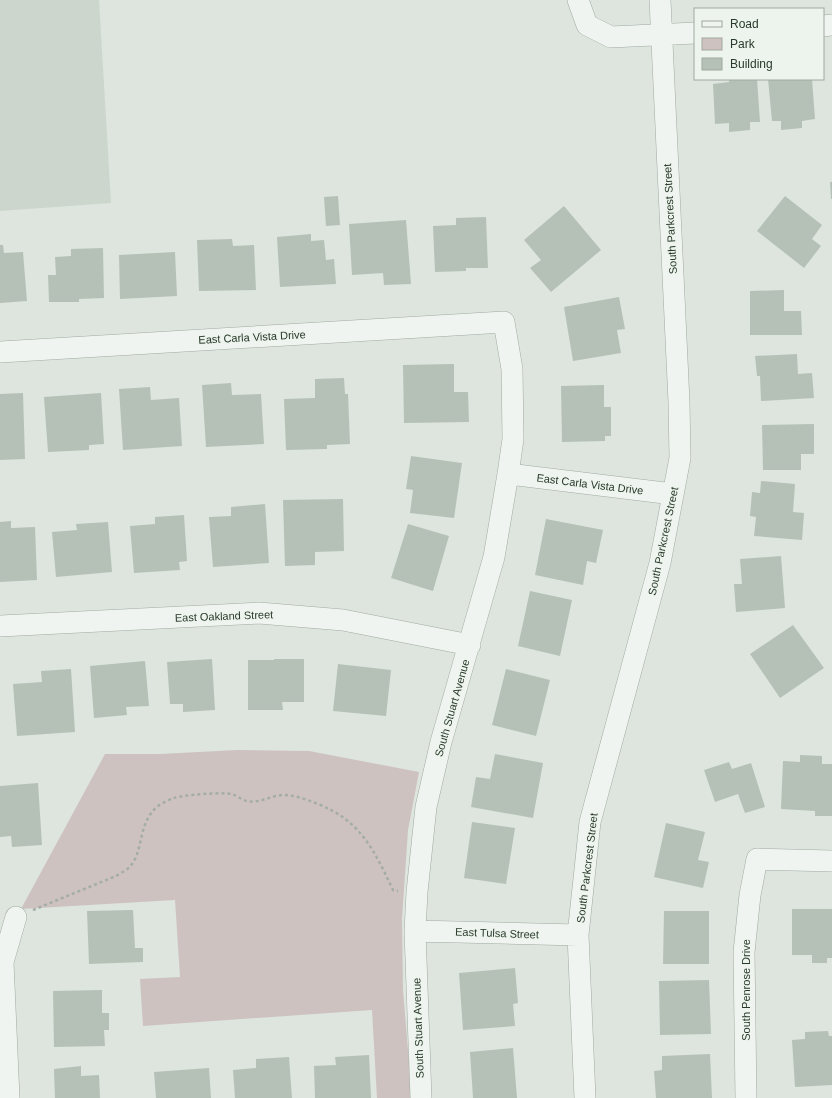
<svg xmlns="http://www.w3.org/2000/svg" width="832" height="1098" font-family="Arial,sans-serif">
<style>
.built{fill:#ccd6cc}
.green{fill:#cec2c0}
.building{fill:#b5c1b6}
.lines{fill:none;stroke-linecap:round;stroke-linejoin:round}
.minor-casing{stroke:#a0aba1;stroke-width:22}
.path{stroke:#a4ada5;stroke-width:2.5;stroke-dasharray:3 3;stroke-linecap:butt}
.minor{stroke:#f0f4f0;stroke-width:21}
.labels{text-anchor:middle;stroke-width:3;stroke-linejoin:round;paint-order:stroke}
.street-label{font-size:11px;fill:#293a2a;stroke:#edf3ed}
</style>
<rect width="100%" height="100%" fill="#dde5de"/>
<path class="built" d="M0,0H99L111,203L0,211Z"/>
<path class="green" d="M237,750L309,751L419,772L408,830L402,919L403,990L412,1098H377L372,1010L143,1026L140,979L180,977L175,900L21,909L105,754H160Z"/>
<path class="building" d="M729,79H757L760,122H750V130L729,132V123L715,124L713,84L729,82Z
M768,79H812L815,119L802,121V128L781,130V121H772Z
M830,182H832V199H831Z
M338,196L340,225L326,226L324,197Z
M785,196L822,225L812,239L821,246L804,268L757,231Z
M564,206L601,250L551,292L530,268L541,260L524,240Z
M486,217L488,268H466V271L435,272L433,226L456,225V218Z
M406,220L411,284L384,285L383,273L352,275L349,224Z
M311,234V241L324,240L326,260L334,259L336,284L280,287L277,237Z
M232,239L233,246L254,245L256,290L199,291L197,240Z
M0,245H3L4,253L23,252L27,301L0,303Z
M103,248L104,298L79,299V302H49L48,275H56L55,257L71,256V249Z
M175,252L177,296L120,299L119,255Z
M784,290V311H801L802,335H750V291Z
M619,297L625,329L617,330L621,353L573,361L564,307Z
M797,354L798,374L812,373L814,398L761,401L760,376H757L755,356Z
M454,364V392H468L469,422L404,423L403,365Z
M344,378L345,394H348L350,444L327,445V449L286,450L284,399L315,398V379Z
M231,383L232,395L261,394L264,444L206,447L202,385Z
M604,385V407H611V436H605V441L562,442L561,386Z
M150,387L151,400L179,398L182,446L123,450L119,389Z
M23,393L25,459L0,460V394Z
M101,393L104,444L89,445V450L48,452L44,397Z
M814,424V454H801V470H763L762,425Z
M411,456L462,463L454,518L410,513L413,490L406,489Z
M761,481L795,484L793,512L804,513L802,540L754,536L756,517L750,516L752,492L760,493Z
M343,499L344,551L315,552V565L285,566L283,500Z
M265,504L269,563L213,567L209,517L231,516V507Z
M184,515L187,561L179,562L180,570L134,573L130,526L155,524V517Z
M546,519L603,530L596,563L587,561L583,585L535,575Z
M11,521V528L35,527L37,580L0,582V522Z
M108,522L112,572L56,577L52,532L77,530L76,524Z
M408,524L449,536L433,591L391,578Z
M781,556L785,608L736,612L734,584H742L740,559Z
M530,591L572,600L560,656L518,646Z
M793,625L824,668L780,698L750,654Z
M212,659L215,710L183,712V704H170L167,662Z
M274,659H304V702H282L283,710H248V660H274Z
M145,661L149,706L126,707L127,715L94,718L90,666Z
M338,664L391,670L386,716L333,711Z
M71,669L75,732L17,736L13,684L42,682L41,671Z
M506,669L550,680L536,736L492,725Z
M495,754L543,763L533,818L471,807L476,777L490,779Z
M800,755L822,756V764H832V816H815V811L781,809L783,761L800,762Z
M729,762L732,769L751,763L765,807L745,813L738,794L715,802L704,770Z
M38,783L42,845L12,847L11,836L0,837V786Z
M472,822L515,828L506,884L464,878Z
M666,823L705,832L698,860L709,862L703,888L654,877Z
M792,909H832V958H827V963H812V955H792Z
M133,910L135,948H143V962L89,964L87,911Z
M664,911H709V964H663Z
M515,968L518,1003L513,1004L515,1026L463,1030L459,973Z
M709,980L711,1034L660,1035L659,981Z
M102,990V1013H109V1030H104L105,1046L54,1047L53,991Z
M828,1031L829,1036H832V1085L795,1087L792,1040L805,1039V1032Z
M513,1048L517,1098H473L470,1052Z
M710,1054L712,1098H656L654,1071L662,1070V1056Z
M369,1055L371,1098H315L314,1066L336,1065L335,1057Z
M289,1057L292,1098H235L233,1070L256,1068V1059Z
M81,1066V1076L99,1075L100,1098H55L54,1069Z
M209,1068L211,1098H156L154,1072Z"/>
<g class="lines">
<defs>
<path id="minor" d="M578,0L587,25L611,37L695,33
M823,26L832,25
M0,352L504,322L512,369L513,439L508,474L494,557L441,742L426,807L417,892L415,931L421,1098
M508,474L673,494
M0,626L259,613L343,620L470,645
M415,931L578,935
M9,1098L3,962L16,917
M585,1098L578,935L590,822L660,563L680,458L679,402L660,0
M746,1098L744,952L750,895L757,859L832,861"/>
</defs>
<use href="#minor" class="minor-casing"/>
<path class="path" d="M33,910L116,876C119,874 123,872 126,870C146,855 135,825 158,806C162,803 169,800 174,798C183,795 222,792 231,794C237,795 241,800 247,801C260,804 273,794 286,795C297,796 308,800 318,804C361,821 374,850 393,890L398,891"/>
<use href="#minor" class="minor"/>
</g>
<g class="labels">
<g class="street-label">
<text transform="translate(670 219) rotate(-93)" y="4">South Parkcrest Street</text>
<text transform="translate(252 337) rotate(-3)" y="4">East Carla Vista Drive</text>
<text transform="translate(590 484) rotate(7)" y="4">East Carla Vista Drive</text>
<text transform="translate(663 541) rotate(-78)" y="4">South Parkcrest Street</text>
<text transform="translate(224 616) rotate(-2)" y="4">East Oakland Street</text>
<text transform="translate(452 708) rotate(-74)" y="4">South Stuart Avenue</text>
<text transform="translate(587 868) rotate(-83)" y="4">South Parkcrest Street</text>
<text transform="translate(497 933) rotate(2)" y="4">East Tulsa Street</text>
<text transform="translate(746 990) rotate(-90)" y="4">South Penrose Drive</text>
<text transform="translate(418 1028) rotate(-92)" y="4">South Stuart Avenue</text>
</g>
</g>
<rect x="694" y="8" width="130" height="72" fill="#edf3ed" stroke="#9fa99f"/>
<rect x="702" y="21" width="20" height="6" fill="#f0f4f0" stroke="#9fa99f"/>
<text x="730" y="28" font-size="12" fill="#293a2a">Road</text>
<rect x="702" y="38" width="20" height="12" fill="#cec2c0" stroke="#9fa99f"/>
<text x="730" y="48" font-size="12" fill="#293a2a">Park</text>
<rect x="702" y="58" width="20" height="12" fill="#b5c1b6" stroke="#9fa99f"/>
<text x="730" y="68" font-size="12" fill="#293a2a">Building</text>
</svg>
